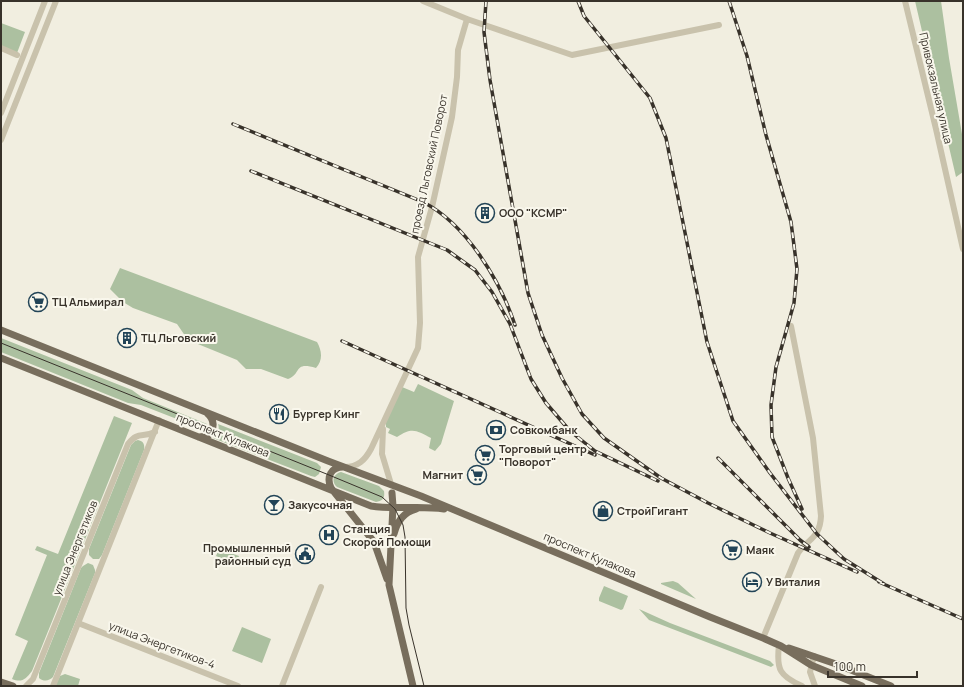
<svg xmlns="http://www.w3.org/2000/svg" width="964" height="687" font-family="Manrope,sans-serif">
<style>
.green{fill:#acc0a0}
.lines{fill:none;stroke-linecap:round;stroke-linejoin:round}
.minor{stroke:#c9c2ac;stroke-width:6}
.major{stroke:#786e5d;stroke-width:7}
.tram{stroke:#38322a;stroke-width:1}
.rail-casing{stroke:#38322a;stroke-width:3.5}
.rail{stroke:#f9f7ec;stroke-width:2;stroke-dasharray:6;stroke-linecap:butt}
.labels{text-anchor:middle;stroke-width:4;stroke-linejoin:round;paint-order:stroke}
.street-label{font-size:11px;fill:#38322a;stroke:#f9f7ec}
.poi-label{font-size:11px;font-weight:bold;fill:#38322a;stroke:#f9f7ec;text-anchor:start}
</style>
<rect width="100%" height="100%" fill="#f1eee0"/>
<path class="green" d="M915,1H941L949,58L963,140V172L956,177Z
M1,23L25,32L17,53L1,47Z
M120,268L317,342C322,351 323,360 316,368C293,361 302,374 288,379L261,369H246L237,360L188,340L177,324L133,308L123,302L110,289Z
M1,338L132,390L143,398L207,424L205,430L141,405L128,403L1,352Z
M418,384L454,401L441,444L435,451L429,448L431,438C416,430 412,427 397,437L388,433L390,429L386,427V422L402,387L414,392Z
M114,416L132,423L32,671C26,679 22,683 12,679L28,641L15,635L47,555L35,550L37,546L58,554Z
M218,424L317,463L321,467L319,474L315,477L311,476L213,438C218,434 220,430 218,424Z
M138,440C143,441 145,444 144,450L102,555L99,559H93L89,555V549L131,445L135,441Z
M341,472L379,486L384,491C385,498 383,501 376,502L337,487C331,482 333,474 341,472Z
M219,549L239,556L236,564L216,556Z
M88,563L93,565L95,570V573L53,677C49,681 44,682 39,678V673L81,568L83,566Z
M673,581L678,583L696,599L661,584V583Z
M604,586L628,596L623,609L621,610L599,601V598Z
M639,609L670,623L770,661L774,665L771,667L649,620Z
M242,627L271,639L262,663L232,651Z
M65,674L80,679L78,686H55L60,676Z"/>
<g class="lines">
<path class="minor" d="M423,1L467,19L572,55L719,25
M905,1L936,129L963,249
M1,48L17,55
M1,113L45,1
M1,140L56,1
M383,429L382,454L391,484
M345,467C358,467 365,460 371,449L418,348L420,323L418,257L432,207L452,117L457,77L458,50L467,19
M78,623L238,686
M763,638L798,553C809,538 820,538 821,516L813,438L791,326
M779,645C776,670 780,676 802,686
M814,656L810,672L815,686
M26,686L33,679L128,444C138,431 142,438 155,432
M53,686L159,420
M282,686L321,587"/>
<path class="major" d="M1,330L328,461L421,496L710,617L763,638L781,646L811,665L862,686
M1,358L371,506C395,510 420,505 444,509
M199,437L208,436C215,428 215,420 207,413
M343,467C331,467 326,477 331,488L374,542L387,579
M392,493L393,506L389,585L413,686
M394,534C397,522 404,512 416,509
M789,648L836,664L891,686
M1,682L13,686"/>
<path class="tram" d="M1,343L329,475L382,497L395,509L403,525L405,537L406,608L409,625L424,686"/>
<defs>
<path id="rail" d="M486,1L484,32L490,80L528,293L542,335L562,378L582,414L604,438L661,478L708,503L770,533L857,572
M578,1L584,16L650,98L666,138L707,342L733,421L770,473L817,534L844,559L884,584
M729,1L747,56L766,135L791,222L797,269L794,303L776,367L771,405L772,437L788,478L802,509
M233,124L423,202C466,224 500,280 515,325
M251,171L447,250L475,270L492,292L510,324L531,379L546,403L570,431L595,451L658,481
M342,341L595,455
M718,458L800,540L809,547
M879,582L963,619"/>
</defs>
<use href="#rail" class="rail-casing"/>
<use href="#rail" class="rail"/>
</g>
<defs>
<symbol id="building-ring" viewBox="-11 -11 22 22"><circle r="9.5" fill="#f9f7ec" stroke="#224457" stroke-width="1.5"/><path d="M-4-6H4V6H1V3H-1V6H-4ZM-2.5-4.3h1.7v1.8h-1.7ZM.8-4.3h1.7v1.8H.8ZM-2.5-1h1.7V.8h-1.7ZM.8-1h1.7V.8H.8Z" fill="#224457"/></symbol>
<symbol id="supermarket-ring" viewBox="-11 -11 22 22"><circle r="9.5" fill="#f9f7ec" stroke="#224457" stroke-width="1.5"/><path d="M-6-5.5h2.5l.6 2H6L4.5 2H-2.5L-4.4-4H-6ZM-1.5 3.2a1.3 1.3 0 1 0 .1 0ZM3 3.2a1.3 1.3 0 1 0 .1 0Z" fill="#224457"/></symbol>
<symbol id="restaurant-ring" viewBox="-11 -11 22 22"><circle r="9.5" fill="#f9f7ec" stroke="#224457" stroke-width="1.5"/><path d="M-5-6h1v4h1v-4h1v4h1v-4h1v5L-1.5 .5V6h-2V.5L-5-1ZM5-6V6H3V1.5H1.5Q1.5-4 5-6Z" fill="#224457"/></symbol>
<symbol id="bank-ring" viewBox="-11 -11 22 22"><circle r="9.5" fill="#f9f7ec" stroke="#224457" stroke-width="1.5"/><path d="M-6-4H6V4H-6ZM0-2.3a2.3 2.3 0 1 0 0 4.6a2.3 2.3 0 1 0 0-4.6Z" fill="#224457"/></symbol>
<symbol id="bar-ring" viewBox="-11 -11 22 22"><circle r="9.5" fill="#f9f7ec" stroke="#224457" stroke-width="1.5"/><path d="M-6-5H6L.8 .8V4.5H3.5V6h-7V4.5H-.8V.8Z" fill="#224457"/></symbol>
<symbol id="shop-ring" viewBox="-11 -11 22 22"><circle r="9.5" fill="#f9f7ec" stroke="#224457" stroke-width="1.5"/><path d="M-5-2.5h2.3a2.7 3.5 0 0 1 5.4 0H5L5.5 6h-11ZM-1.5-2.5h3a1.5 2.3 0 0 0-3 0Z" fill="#224457"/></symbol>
<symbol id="hospital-ring" viewBox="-11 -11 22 22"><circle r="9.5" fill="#f9f7ec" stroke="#224457" stroke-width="1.5"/><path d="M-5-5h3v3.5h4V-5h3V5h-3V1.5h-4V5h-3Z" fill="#224457"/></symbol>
<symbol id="civic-ring" viewBox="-11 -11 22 22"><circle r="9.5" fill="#f9f7ec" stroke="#224457" stroke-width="1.5"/><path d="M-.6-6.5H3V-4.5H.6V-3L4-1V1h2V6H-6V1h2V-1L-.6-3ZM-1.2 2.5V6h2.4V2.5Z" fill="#224457"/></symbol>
<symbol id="hotel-ring" viewBox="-11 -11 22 22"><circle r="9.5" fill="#f9f7ec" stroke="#224457" stroke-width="1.5"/><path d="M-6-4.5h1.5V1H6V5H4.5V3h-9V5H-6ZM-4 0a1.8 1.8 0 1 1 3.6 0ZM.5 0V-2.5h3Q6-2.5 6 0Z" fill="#224457"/></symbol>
</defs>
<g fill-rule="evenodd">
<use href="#building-ring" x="474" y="202" width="22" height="22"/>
<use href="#supermarket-ring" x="27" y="291" width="22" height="22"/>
<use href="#building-ring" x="116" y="327" width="22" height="22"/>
<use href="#restaurant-ring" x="268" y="403" width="22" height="22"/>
<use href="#bank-ring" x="485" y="419" width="22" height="22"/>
<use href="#supermarket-ring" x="474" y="444" width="22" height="22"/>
<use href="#supermarket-ring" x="466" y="464" width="22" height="22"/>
<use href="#bar-ring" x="263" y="494" width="22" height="22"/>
<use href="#shop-ring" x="592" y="500" width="22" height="22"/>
<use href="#hospital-ring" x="318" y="524" width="22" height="22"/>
<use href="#supermarket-ring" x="721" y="539" width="22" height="22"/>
<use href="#civic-ring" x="294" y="543" width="22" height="22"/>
<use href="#hotel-ring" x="741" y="571" width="22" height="22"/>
</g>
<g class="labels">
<g class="street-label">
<text transform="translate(936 88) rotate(77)" y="4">Привокзальная улица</text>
<text transform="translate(429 164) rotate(-78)" y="4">проезд Льговский Поворот</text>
<text transform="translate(223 435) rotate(22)" y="4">проспект Кулакова</text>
<text transform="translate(75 548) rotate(-68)" y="4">улица Энергетиков</text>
<text transform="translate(590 555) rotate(23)" y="4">проспект Кулакова</text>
<text transform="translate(162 645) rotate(21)" y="4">улица Энергетиков-4</text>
</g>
<g class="poi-label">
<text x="499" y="217">ООО "КСМР"</text>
<text x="52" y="306">ТЦ Альмирал</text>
<text x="141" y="342">ТЦ Льговский</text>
<text x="293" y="418">Бургер Кинг</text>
<text x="510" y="434">Совкомбанк</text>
<text x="499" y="453">Торговый центр<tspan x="499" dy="13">"Поворот"</tspan></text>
<text x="463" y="479" text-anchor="end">Магнит</text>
<text x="288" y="509">Закусочная</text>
<text x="617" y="515">СтройГигант</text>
<text x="343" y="533">Станция<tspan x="343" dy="13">Скорой Помощи</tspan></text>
<text x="291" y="552" text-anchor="end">Промышленный<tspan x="291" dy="13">районный суд</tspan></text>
<text x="746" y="554">Маяк</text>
<text x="766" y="586">У Виталия</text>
</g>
</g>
<rect width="964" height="687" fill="none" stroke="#38322a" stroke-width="4"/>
<path d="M828 671v6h89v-6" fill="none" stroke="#38322a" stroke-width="2"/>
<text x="834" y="671" font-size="12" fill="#38322a" stroke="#f9f7ec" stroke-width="3" paint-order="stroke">100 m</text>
</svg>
